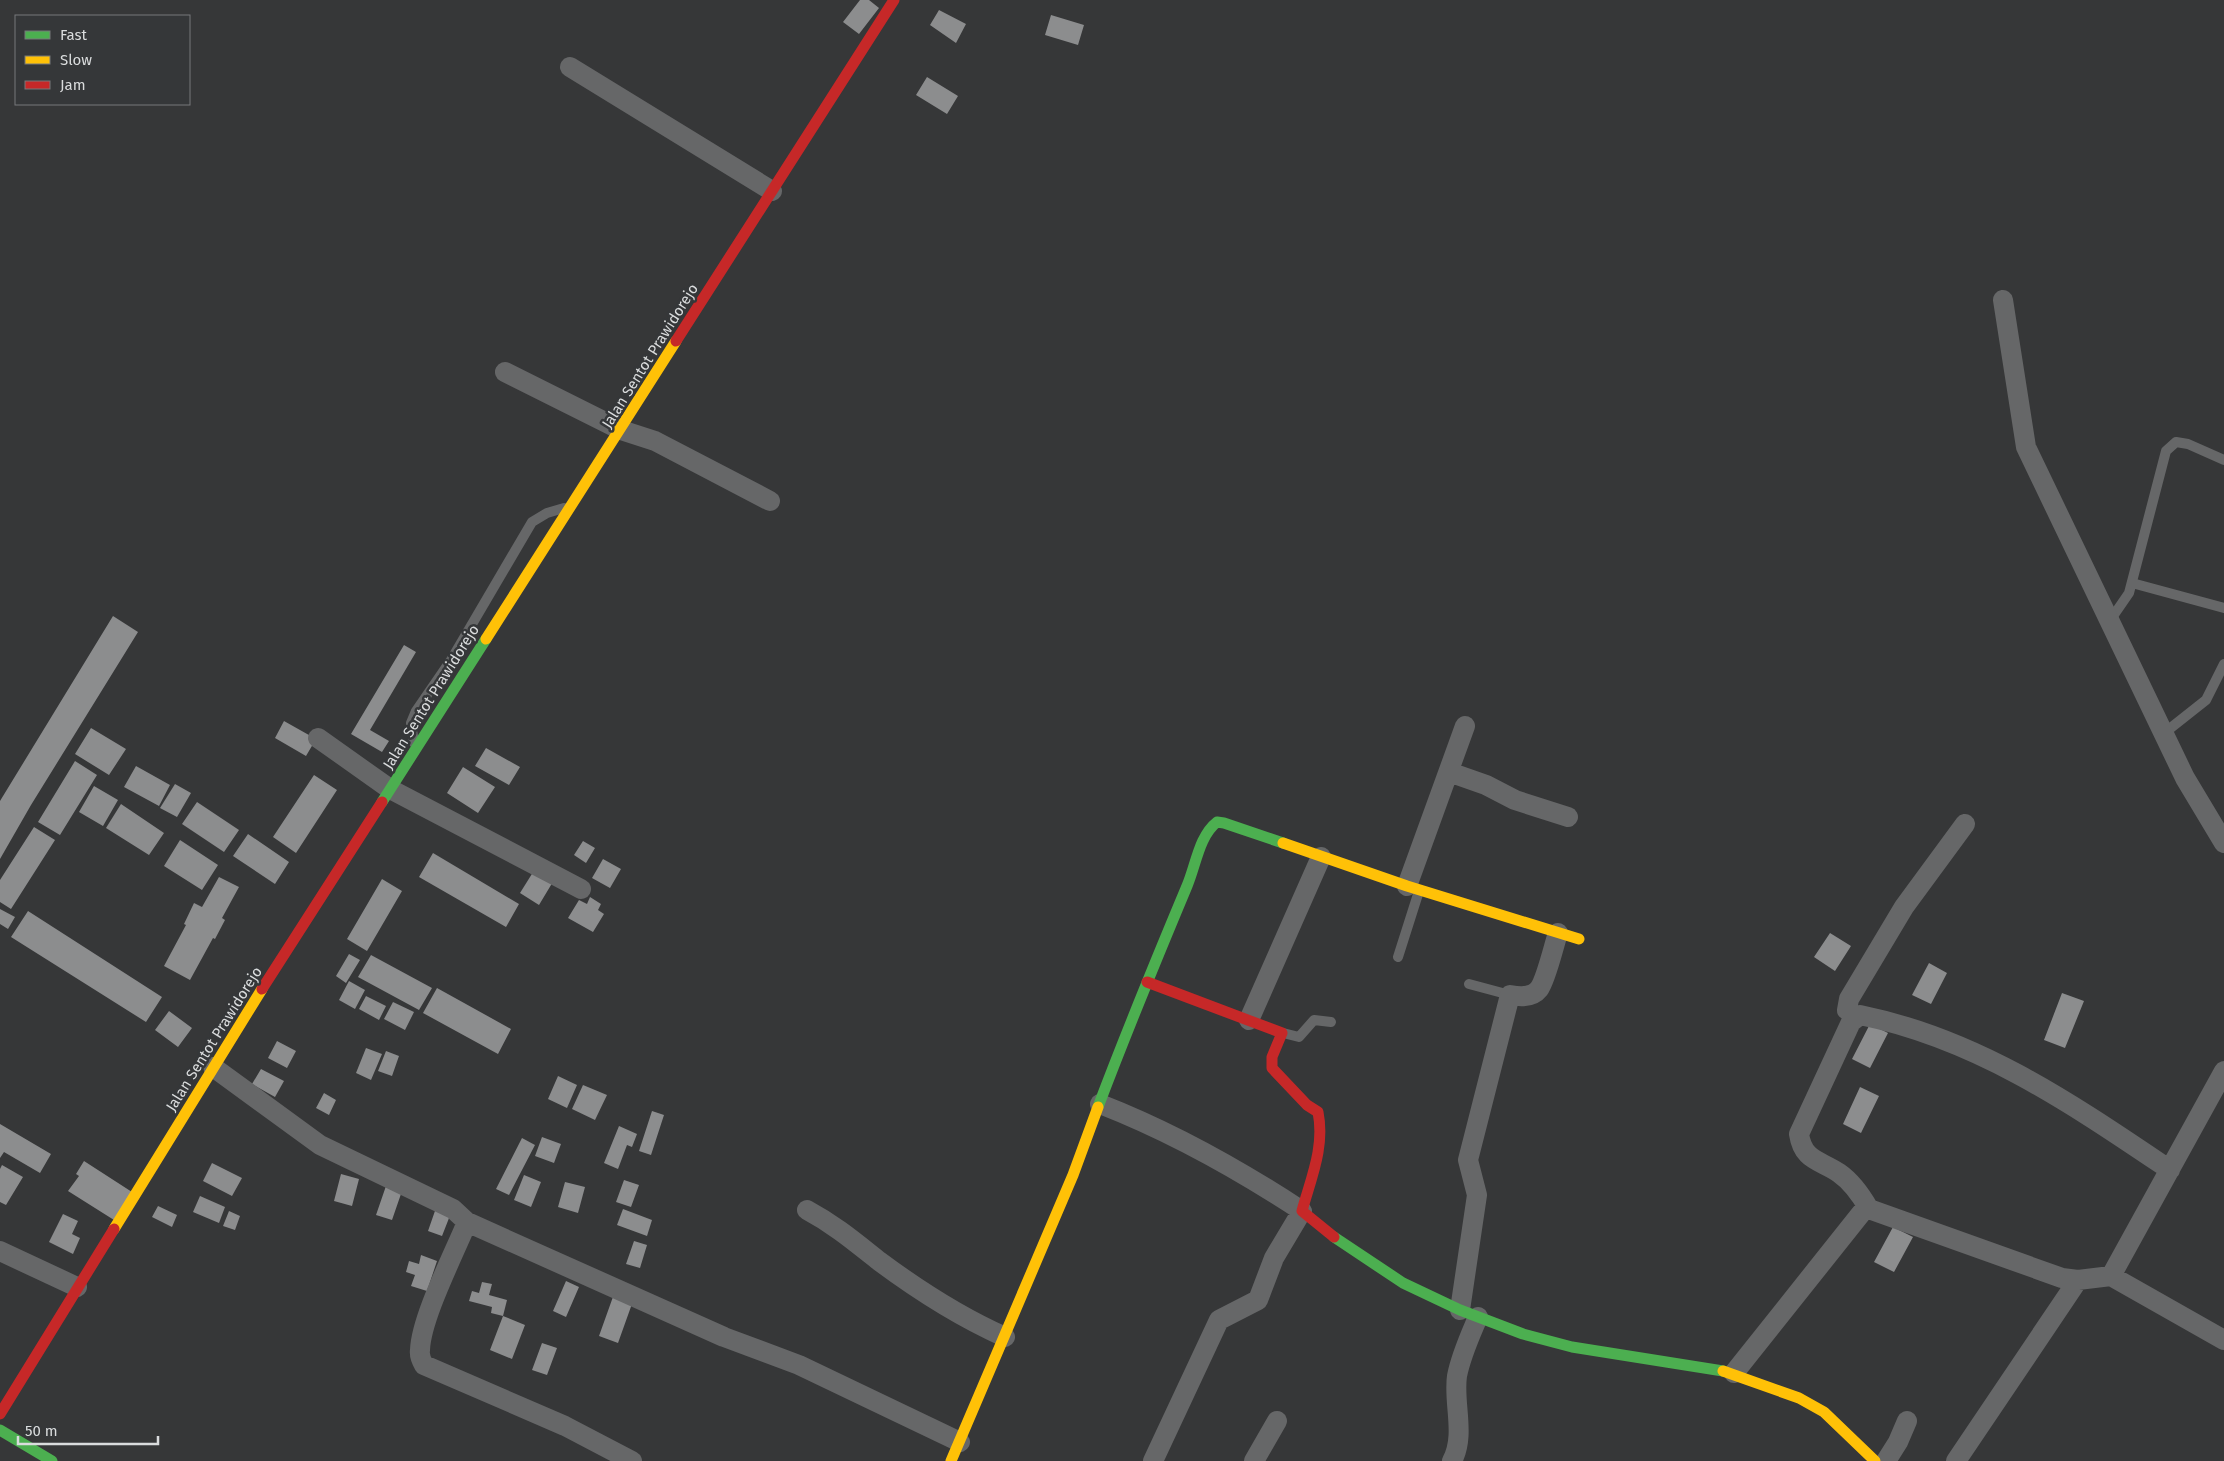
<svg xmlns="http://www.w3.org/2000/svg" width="2224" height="1461" font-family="'Fira Sans',sans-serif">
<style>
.building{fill:#8c8d8e}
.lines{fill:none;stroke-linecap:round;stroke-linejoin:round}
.lane{stroke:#666768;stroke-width:10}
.street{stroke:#666768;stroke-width:20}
.fast{stroke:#4caf50;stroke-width:11}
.slow{stroke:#ffc107;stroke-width:11}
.jam{stroke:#c62828;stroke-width:11}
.labels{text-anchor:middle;stroke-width:5;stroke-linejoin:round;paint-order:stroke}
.street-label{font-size:15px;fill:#dadcdd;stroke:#353739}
</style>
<rect width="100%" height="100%" fill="#363738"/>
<path class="building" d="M860,0H869L879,8L859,34L843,22Z
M939,10L966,24L956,43L930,25Z
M1051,15L1084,25L1078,45L1045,35Z
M927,77L958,96L947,114L916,95Z
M113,616L138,632L31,805L0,859V801Z
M404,645L416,652L370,730L389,741L382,752L351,734Z
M284,721L316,739L306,756L275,738Z
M91,728L126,749L109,775L75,754Z
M486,748L520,767L509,785L475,766Z
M75,761L97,775L60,835L38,822Z
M136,766L170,785L159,806L124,787Z
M463,767L495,787L478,813L447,793Z
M314,775L337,790L296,853L273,837Z
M175,784L191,793L177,817L160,808Z
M94,786L118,800L103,826L79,812Z
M197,802L239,830L224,852L182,824Z
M121,804L164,833L149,855L106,828Z
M34,827L55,840L11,909L0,902V880Z
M248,834L289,862L275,884L233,856Z
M180,840L218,865L202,890L164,866Z
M583,841L595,848L586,863L574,855Z
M433,853L519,904L506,927L419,877Z
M603,859L621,869L610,888L592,878Z
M535,869L554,880L539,905L520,893Z
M219,877L239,887L222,918L225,920L215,939L213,938L190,980L164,966L186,925L184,924L194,903L202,907Z
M382,879L402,891L367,951L347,939Z
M590,897L601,904L598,910L604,914L593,932L568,918L579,900L587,904Z
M0,909L15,917L8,929L0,924Z
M28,911L162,997L146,1022L11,937Z
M1830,933L1851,946L1835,971L1814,957Z
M349,954L360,960L346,983L336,976Z
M371,955L432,988L419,1010L358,977Z
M1929,963L1947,973L1931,1004L1912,995Z
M349,981L365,990L355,1009L339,1000Z
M437,988L511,1029L498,1054L423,1013Z
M2062,993L2084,1001L2065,1048L2044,1040Z
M366,996L386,1006L379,1020L359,1009Z
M393,1002L414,1012L405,1030L384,1019Z
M169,1011L192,1028L178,1047L155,1030Z
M1870,1024L1888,1033L1870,1068L1852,1059Z
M277,1041L296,1051L287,1068L268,1058Z
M366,1048L382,1054L371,1080L356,1073Z
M386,1051L399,1056L392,1076L378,1071Z
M261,1069L284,1081L275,1097L252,1084Z
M558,1076L577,1085L567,1108L548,1099Z
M583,1085L607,1095L595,1120L572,1109Z
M1860,1087L1879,1096L1861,1133L1843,1124Z
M324,1093L336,1100L329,1115L316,1108Z
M652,1111L664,1115L651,1155L639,1151Z
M0,1124L51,1154L40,1173L4,1152L0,1158Z
M619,1126L637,1134L632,1147L627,1145L618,1169L604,1163Z
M542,1137L561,1144L554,1163L535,1156Z
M522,1138L535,1145L509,1195L496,1189Z
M84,1161L132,1192L114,1220L68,1191L79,1176L76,1174Z
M212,1163L242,1178L232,1196L203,1181Z
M2,1165L23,1177L6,1205L0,1202V1169Z
M341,1174L359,1179L352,1206L334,1201Z
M524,1175L541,1182L531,1207L514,1200Z
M624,1180L639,1185L631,1207L616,1202Z
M565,1182L585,1187L578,1213L558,1207Z
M386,1186L402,1191L392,1220L376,1215Z
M200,1196L225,1207L219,1223L193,1212Z
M158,1206L177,1215L172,1227L152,1217Z
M436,1208L451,1213L442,1236L428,1231Z
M623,1209L652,1220L647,1236L617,1225Z
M229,1211L240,1216L235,1230L223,1226Z
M63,1214L78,1221L72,1234L80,1238L73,1254L49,1242Z
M1893,1227L1913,1237L1894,1272L1874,1262Z
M634,1241L647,1245L640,1268L626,1264Z
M421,1255L437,1261L427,1291L411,1286L415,1275L406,1272L409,1261L419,1264Z
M566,1281L579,1287L566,1317L553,1311Z
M482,1282L492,1284L489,1295L507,1300L503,1316L491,1313L492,1307L469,1301L472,1291L479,1293Z
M614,1294L633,1301L618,1343L599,1336Z
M503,1316L525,1325L512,1359L490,1350Z
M542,1343L557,1348L547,1375L532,1370Z"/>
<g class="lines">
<path class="lane" d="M2132,583L2224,608
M2109,622L2129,593L2166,451L2176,442L2188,444L2224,460
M2163,734L2206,700L2224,664
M414,743L411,723L416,711L451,660L532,522L547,513L564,508
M1398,957L1419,891
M1469,984L1510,995
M1283,1033L1299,1037L1314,1020L1331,1022"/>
<path class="street" d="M570,67L772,191
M2003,300L2026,447L2185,778L2224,843
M505,372L621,430L655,441L770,501
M318,738L390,789L581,889
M1449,772L1486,785L1515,800L1568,817
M1407,886L1465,726
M1857,1016L1847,1010L1849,999L1904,907L1965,824
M1249,1020L1321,857
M213,1067L320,1145L453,1209L467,1222C454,1254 421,1318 420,1350C419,1356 421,1360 424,1365L565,1426L632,1461
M1100,1104C1172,1132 1238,1169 1302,1211L1274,1258L1258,1300L1219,1320L1153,1461
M1869,1209C1861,1195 1852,1182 1839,1173C1820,1160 1803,1161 1799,1134L1851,1022L1860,1015C1978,1039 2072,1104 2170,1170
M807,1210C835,1225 855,1242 879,1261C918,1290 960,1317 1005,1337
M467,1222L724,1337L799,1365L960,1442
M0,1251L77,1287
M2111,1276L2224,1071
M1460,1310L1477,1195L1468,1160L1510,995C1520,997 1532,998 1539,989C1546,980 1554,945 1558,933
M1734,1373L1855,1221L1863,1211L1869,1209L2062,1278L2078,1280L2111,1276L2224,1340
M1254,1461L1277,1421
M1452,1461C1466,1435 1453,1403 1457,1376C1461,1355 1470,1336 1478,1317
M1886,1461L1898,1442L1907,1421
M1956,1461L2078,1280"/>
<path class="fast" d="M382,802L486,639
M1098,1107C1126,1033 1156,960 1187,886C1196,865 1199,836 1217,822L1224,823L1283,843
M1334,1237L1403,1283L1460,1310L1523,1334L1572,1347L1723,1371
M0,1430L52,1461"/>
<path class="slow" d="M486,639L676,341
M1283,843L1407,886L1579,939
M114,1229L262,989
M1723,1371L1799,1398L1824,1412L1875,1461
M951,1461L1073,1175L1098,1107"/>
<path class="jam" d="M676,341L894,0
M1147,982L1282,1033L1272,1057V1068L1307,1105L1318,1112C1325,1147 1311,1178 1302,1211L1334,1237
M262,989L382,802
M0,1414L114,1229"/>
</g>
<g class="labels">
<g class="street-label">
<text transform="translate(650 356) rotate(-58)" y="5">Jalan Sentot Prawidorejo</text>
<text transform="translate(431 697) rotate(-58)" y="5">Jalan Sentot Prawidorejo</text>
<text transform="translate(214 1039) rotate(-58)" y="5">Jalan Sentot Prawidorejo</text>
</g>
</g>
<rect x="15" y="15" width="175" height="90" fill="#353739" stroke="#77797b"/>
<rect x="25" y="31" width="25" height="8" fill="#4caf50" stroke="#77797b"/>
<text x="60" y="40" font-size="15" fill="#dadcdd">Fast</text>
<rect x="25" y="56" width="25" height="8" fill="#ffc107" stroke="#77797b"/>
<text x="60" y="65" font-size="15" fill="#dadcdd">Slow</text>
<rect x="25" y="81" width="25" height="8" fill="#c62828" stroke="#77797b"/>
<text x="60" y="90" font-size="15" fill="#dadcdd">Jam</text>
<path d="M18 1436v8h140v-8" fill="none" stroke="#dadcdd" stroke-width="2.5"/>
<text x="25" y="1436" font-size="15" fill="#dadcdd" stroke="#353739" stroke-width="4" paint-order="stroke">50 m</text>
</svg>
